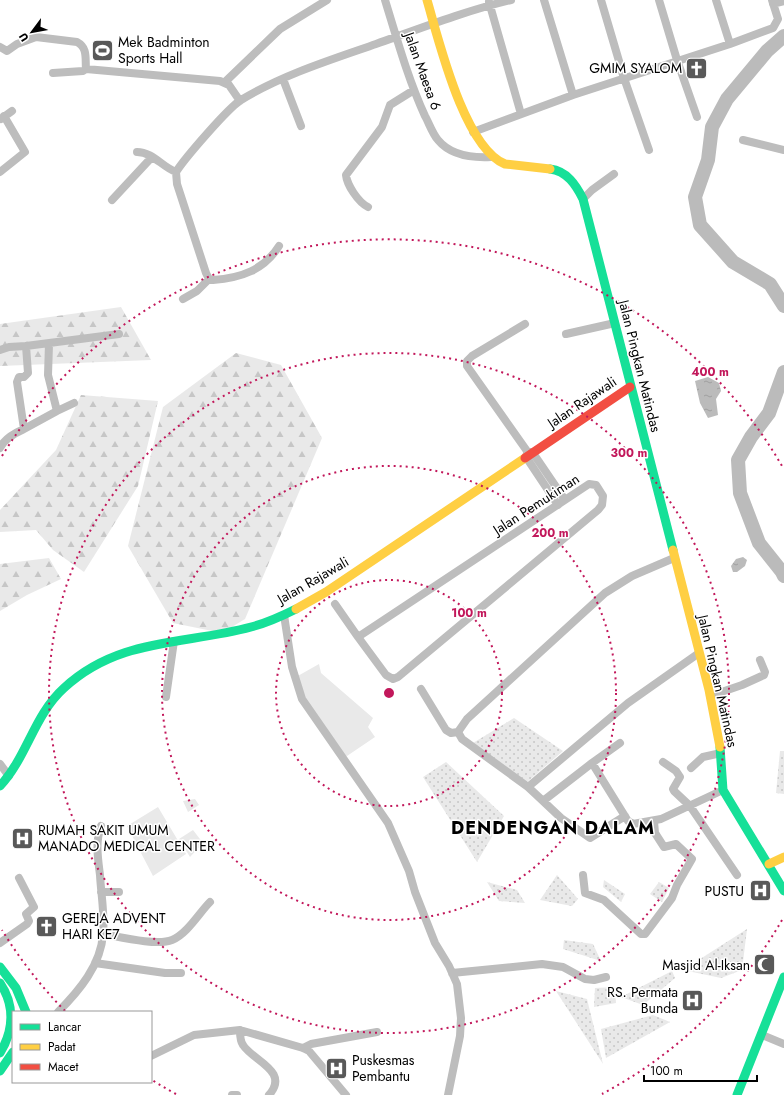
<svg xmlns="http://www.w3.org/2000/svg" width="784" height="1095" font-family="Jost,sans-serif">
<style>
.grass{fill:url(#grass-dots)}
.forest{fill:url(#forest-firs)}
.green{fill:#e9e9e9}
.water{fill:url(#water-ripples)}
.lines{fill:none;stroke-linecap:round;stroke-linejoin:round}
.river{stroke:#bbb;stroke-width:14}
.street{stroke:#bdbdbd;stroke-width:8}
.fast{stroke:#16e098;stroke-width:9}
.slow{stroke:#ffcf43;stroke-width:9}
.jam{stroke:#f24e42;stroke-width:9}
.ring{fill:none;stroke:#c2185b;stroke-width:2;stroke-dasharray:2 4}
.labels{text-anchor:middle;stroke-width:3;stroke-linejoin:round;paint-order:stroke}
.poi-label{font-size:14px;fill:#000;stroke:#fff;text-anchor:start}
.street-label{font-size:14px;fill:#000;stroke:#fff}
.district-label{font-size:18px;font-weight:bold;letter-spacing:1px;fill:#000;stroke:#fff}
.centre{fill:#c2185b;stroke:#fff;stroke-width:2}
.ring-label{font-size:12px;text-anchor:middle;font-weight:bold;fill:#c2185b;stroke:#fff;stroke-width:3;stroke-linejoin:round;paint-order:stroke}
</style>
<defs>
<pattern id="grass-dots" width="8" height="8" patternUnits="userSpaceOnUse"><rect width="8" height="8" fill="#e9e9e9"/><path d="M2 2h.1M6 6h.1" fill="none" stroke="#c6c6c6" stroke-width="1.8" stroke-linecap="round"/></pattern>
<pattern id="forest-firs" width="22" height="20" patternUnits="userSpaceOnUse"><rect width="22" height="20" fill="#e9e9e9"/><path d="M5 1l3.5 6h-7zM16 11l3.5 6h-7z" fill="#c6c6c6"/></pattern>
<pattern id="water-ripples" width="26" height="14" patternUnits="userSpaceOnUse"><rect width="26" height="14" fill="#bbb"/><path d="M2 4q2-2 4 0t4 0M15 11q2-2 4 0t4 0" fill="none" stroke="#9f9f9f"/></pattern>
</defs>
<rect width="100%" height="100%" fill="#fff"/>
<path class="grass" d="M514,718L563,751L526,783L473,743Z
M780,751H784V794L776,793Z
M446,762L504,816L477,862L423,777Z
M557,875L578,899L572,906L540,900Z
M604,880L625,894L621,902L603,887Z
M487,882L517,890L525,903L499,901Z
M659,882L669,888L662,902L650,894Z
M747,929L742,970L721,978L683,970Z
M564,940L593,944L601,961L563,949Z
M672,971L675,978L643,1005L621,997Z
M615,987L616,1003L594,1007L595,988Z
M556,991L587,999L603,1064Z
M653,1015L670,1022L606,1058L601,1029Z"/>
<path class="forest" d="M121,307L151,360L0,366V324Z
M236,353L281,365L322,438L245,619L222,633L173,623L128,546L163,407Z
M81,395L158,401L138,486L84,572L53,550L36,530L0,532V510L56,450Z
M49,558L61,579L27,595L0,611V564Z"/>
<path class="green" d="M319,664L321,673L373,718L368,727L375,737L347,756L343,755L304,699L296,677Z
M195,799L199,805L188,812L183,801Z
M158,807L186,854L153,876L127,826Z
M193,830L203,843L190,857L179,839Z"/>
<path class="water" d="M708,377L719,383L721,391L716,399L718,415L708,418L700,403L695,381Z
M743,557L747,560L745,566L737,572H733L731,566L736,559Z"/>
<g class="lines">
<path class="river" d="M784,36L767,51L727,99L712,127L708,160L695,197L700,225L733,262L770,284L784,306
M784,372L769,413L751,437L738,460L740,493L759,543L782,572L784,576"/>
<path class="street" d="M385,0C397,39 408,79 425,116C429,123 432,133 438,140C451,156 472,158 491,157
M544,0L573,95
M601,0L624,78L649,150
M659,0L677,60L697,117
M716,0L730,44
M489,2L521,114
M773,4L784,1
M0,47L7,51L17,44L36,37L77,42C88,48 85,58 86,69
M53,73L83,71L86,69L220,81L229,85L240,101
M283,79L301,126
M225,82L280,29L327,0
M1,119L12,111
M473,132L573,95L730,44L773,28L778,19L772,0
M743,140L784,150
M137,152C153,152 162,167 176,172
M0,172L25,152L4,116
M583,199L592,190L614,174
M112,200L152,157
M368,207C358,202 347,185 346,175L382,127L390,105L414,90
M279,246C264,270 241,278 213,280L209,279L206,273L177,184L176,172C185,158 228,108 241,100C282,75 330,60 376,44C421,28 465,11 511,0
M183,299L197,291L209,279
M525,324L472,356L467,361V366L527,451L533,453L565,500
M566,334L615,323
M0,350L9,347L26,346
M57,411L74,403
M24,429L57,411L48,375L49,344
M0,448C4,439 15,433 24,429L17,382L19,377H24L28,373L26,346L119,334
M527,453L526,457L558,505
M589,484L596,485L603,496L602,505L598,510L398,677L393,679L386,675L358,637Z
M674,558L632,576L605,593L467,719L458,732L462,739L528,787L543,801L592,763L628,821L633,824L661,819L723,790
M335,604L358,637
M284,615L292,667L302,699L388,823L409,871L415,892L435,943L449,966L457,984L461,1018L460,1036L448,1095
M421,689L446,730L451,733L458,732
M710,696L742,685L764,675L765,672L760,660
M166,697L174,641
M663,762L676,771L680,777L673,789L674,791L690,806L737,875
M592,763L620,743
M0,764L9,776
M691,768L703,757L721,753
M528,787L628,703L699,653
M543,801L561,818L590,838L625,816
M583,875L585,893L604,900L641,934H645L672,898L677,885L692,859L676,844L664,847L655,833L654,821
M101,892H119
M103,934C120,937 157,946 172,940C187,934 199,913 210,902
M0,943L27,924L29,921L26,914L34,907L19,878
M95,963L165,973H181
M452,973L542,964L563,967L585,979L594,980L606,977
M58,1012C79,991 101,965 103,934C105,915 101,894 100,875C98,859 95,842 101,826
M762,1035L784,1044
M303,1048L311,1044L377,1032
M151,1056L194,1035L240,1030
M232,1095H237
M269,1095C290,1071 253,1061 243,1045C240,1041 240,1035 240,1030L303,1048L309,1051L346,1095"/>
<path class="fast" d="M550,169C567,171 576,185 583,199L673,550
M720,747L723,790L784,891
M0,786C27,757 34,715 64,688C119,637 185,645 251,627C267,623 282,616 296,609
M0,967L16,988L26,1012
M0,983C15,1005 14,1030 0,1053
M0,1071L13,1052
M737,1095L784,977"/>
<path class="slow" d="M427,0C439,41 464,147 505,164L550,169
M673,550L709,690L720,747
M296,609L326,592L525,458
M769,864L784,857"/>
<path class="jam" d="M525,458L630,387"/>
</g>
<g class="ring">
<circle cx="389" cy="693" r="113"/>
<circle cx="389" cy="693" r="227"/>
<circle cx="389" cy="693" r="340"/>
<path d="M782 920A454 454 0 0 1 602 1094M176 1094A454 454 0 0 1 152 1080M65 1011A454 454 0 0 1 2 930M2 456A454 454 0 0 1 782 466"/>
</g>
<defs>
<symbol id="stadium-square" viewBox="-11 -11 22 22"><rect x="-9" y="-9" width="18" height="18" rx="4" fill="#595959" stroke="#fff"/><path d="M0-5a6.5 5 0 1 0 0 10a6.5 5 0 1 0 0-10ZM-3.5-1.8h7v3.6h-7Z" fill="#fff"/></symbol>
<symbol id="church-square" viewBox="-11 -11 22 22"><rect x="-9" y="-9" width="18" height="18" rx="4" fill="#595959" stroke="#fff"/><path d="M-1.2-6h2.4v3.5h3.3v2.4h-3.3V6h-2.4V-.1h-3.3v-2.4h3.3Z" fill="#fff"/></symbol>
<symbol id="hospital-square" viewBox="-11 -11 22 22"><rect x="-9" y="-9" width="18" height="18" rx="4" fill="#595959" stroke="#fff"/><path d="M-5-5h3v3.5h4V-5h3V5h-3V1.5h-4V5h-3Z" fill="#fff"/></symbol>
<symbol id="mosque-square" viewBox="-11 -11 22 22"><rect x="-9" y="-9" width="18" height="18" rx="4" fill="#595959" stroke="#fff"/><path d="M3.5-4.9A6 6 0 1 0 3.5 4.9A5 5 0 1 1 3.5-4.9Z" fill="#fff"/></symbol>
</defs>
<g fill-rule="evenodd">
<use href="#stadium-square" x="90" y="38" width="25" height="25"/>
<use href="#church-square" x="684" y="56" width="25" height="25"/>
<use href="#hospital-square" x="10" y="826" width="25" height="25"/>
<use href="#hospital-square" x="748" y="878" width="25" height="25"/>
<use href="#church-square" x="34" y="914" width="25" height="25"/>
<use href="#mosque-square" x="752" y="952" width="25" height="25"/>
<use href="#hospital-square" x="680" y="988" width="25" height="25"/>
<use href="#hospital-square" x="324" y="1056" width="25" height="25"/>
</g>
<g class="labels">
<g class="poi-label">
<text x="118" y="47">Mek Badminton<tspan x="118" dy="16">Sports Hall</tspan></text>
<text x="682" y="73" text-anchor="end">GMIM SYALOM</text>
<text x="38" y="835">RUMAH SAKIT UMUM<tspan x="38" dy="16">MANADO MEDICAL CENTER</tspan></text>
<text x="744" y="896" text-anchor="end">PUSTU</text>
<text x="62" y="923">GEREJA ADVENT<tspan x="62" dy="16">HARI KE7</tspan></text>
<text x="750" y="970" text-anchor="end">Masjid Al-Iksan</text>
<text x="678" y="997" text-anchor="end">RS. Permata<tspan x="678" dy="16">Bunda</tspan></text>
<text x="352" y="1065">Puskesmas<tspan x="352" dy="16">Pembantu</tspan></text>
</g>
<g class="street-label">
<text transform="translate(423 71) rotate(70)" y="5">Jalan Maesa 6</text>
<text transform="translate(640 366) rotate(76)" y="5">Jalan Pingkan Matindas</text>
<text transform="translate(582 402) rotate(-34)" y="5">Jalan Rajawali</text>
<text transform="translate(536 504) rotate(-33)" y="5">Jalan Pemukiman</text>
<text transform="translate(313 580) rotate(-30)" y="5">Jalan Rajawali</text>
<text transform="translate(718 681) rotate(77)" y="5">Jalan Pingkan Matindas</text>
</g>
<g class="district-label">
<text x="553" y="834">DENDENGAN DALAM</text>
</g>
</g>
<circle cx="389" cy="693" r="6" class="centre"/>
<g class="ring-label">
<text x="710" y="376">400 m</text>
<text x="629" y="457">300 m</text>
<text x="550" y="537">200 m</text>
<text x="469" y="617">100 m</text>
</g>
<rect x="12" y="1011" width="140" height="72" fill="#ffffff" stroke="#999999"/>
<rect x="20" y="1024" width="20" height="6" fill="#16e098" stroke="#999999"/>
<text x="48" y="1031" font-size="12" fill="#000000">Lancar</text>
<rect x="20" y="1044" width="20" height="6" fill="#ffcf43" stroke="#999999"/>
<text x="48" y="1051" font-size="12" fill="#000000">Padat</text>
<rect x="20" y="1064" width="20" height="6" fill="#f24e42" stroke="#999999"/>
<text x="48" y="1071" font-size="12" fill="#000000">Macet</text>
<g transform="translate(32 32) rotate(238)" stroke="#ffffff" stroke-width="3" paint-order="stroke">
<path d="M0-3L7 15L0 10L-7 15Z" fill="#000000"/>
<text y="-6" font-size="11" font-weight="bold" text-anchor="middle" fill="#000000">U</text>
</g>
<path d="M644 1075v6h113v-6" fill="none" stroke="#000000" stroke-width="2"/>
<text x="650" y="1075" font-size="12" fill="#000000" stroke="#ffffff" stroke-width="3" paint-order="stroke">100 m</text>
</svg>
